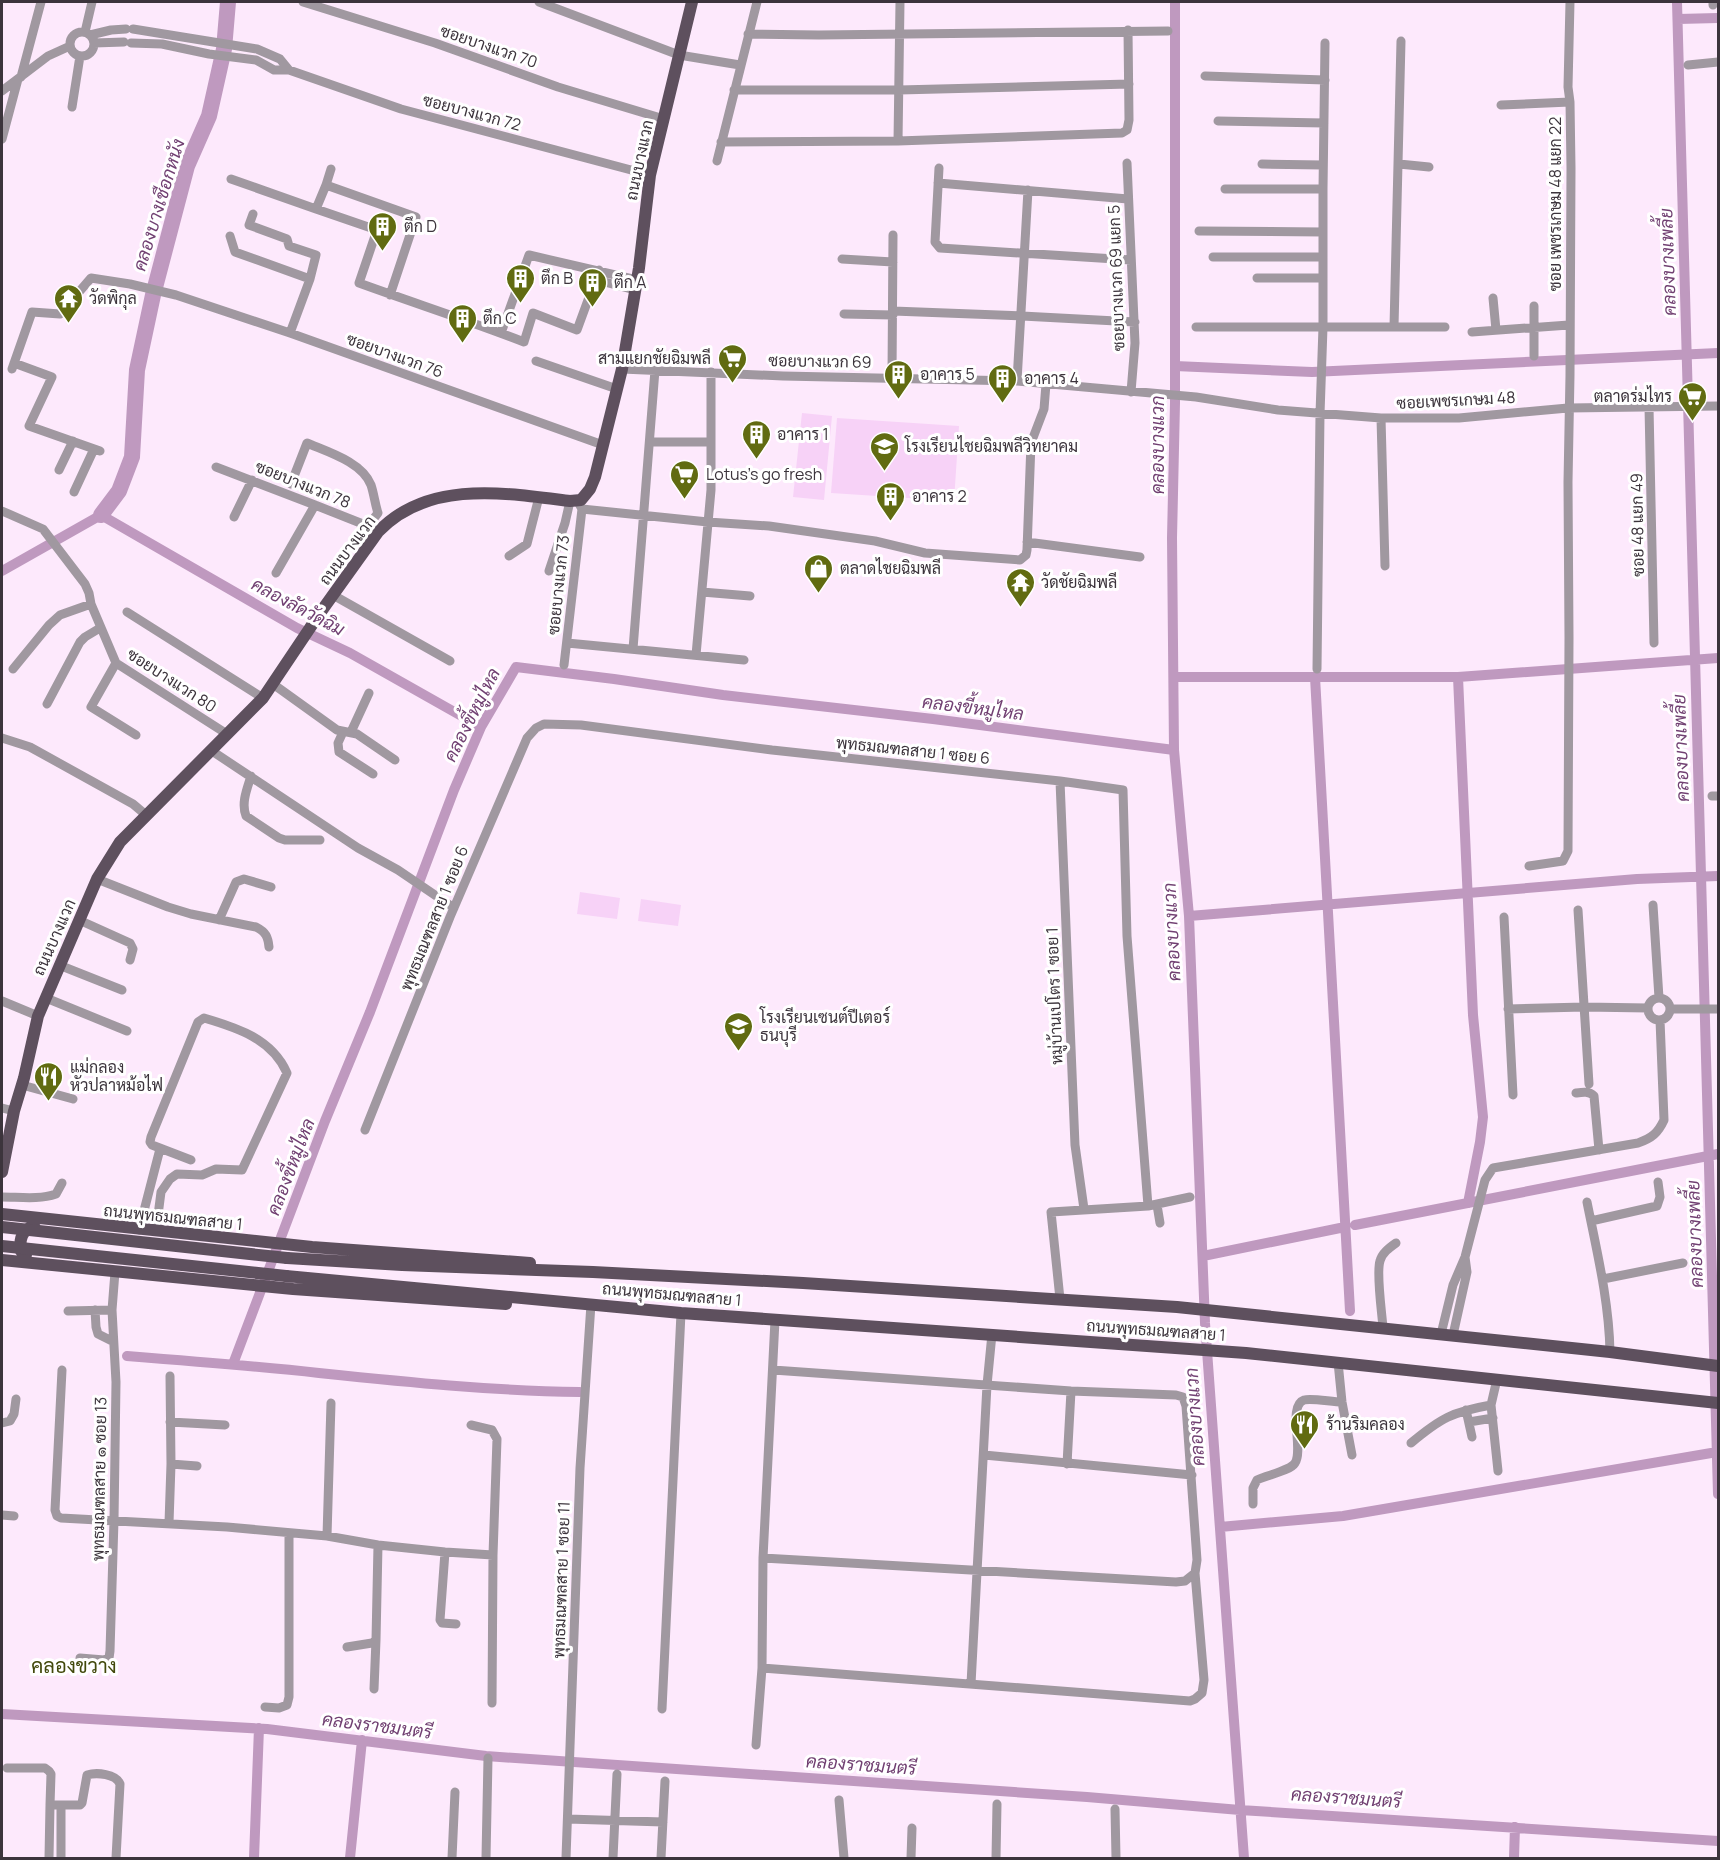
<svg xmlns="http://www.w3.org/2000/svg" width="1720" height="1860" font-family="Manrope,Sarabun,sans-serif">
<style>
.grass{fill:#f7d2f7}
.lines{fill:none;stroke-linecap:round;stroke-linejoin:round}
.canal{stroke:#bf99bf;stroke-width:10}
.river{stroke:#bf99bf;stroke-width:16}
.minor{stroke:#a098a0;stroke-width:9}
.major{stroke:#5e505e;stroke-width:12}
.major-bridge{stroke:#5e505e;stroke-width:12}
.labels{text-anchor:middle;stroke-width:6;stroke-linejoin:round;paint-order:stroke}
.street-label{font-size:16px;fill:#3c343c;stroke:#fff}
.poi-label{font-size:16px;fill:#3c343c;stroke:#fff;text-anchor:start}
.water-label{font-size:18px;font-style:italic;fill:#714072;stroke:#fff}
.quarter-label{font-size:20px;fill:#41480b;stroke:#fff}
</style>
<rect width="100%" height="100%" fill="#fde9fc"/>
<path class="grass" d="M802,413L832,416L824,500L793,497Z
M837,418L959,426L954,501L831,493Z
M580,892L620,898L617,919L577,914Z
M641,899L681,905L678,926L638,921Z"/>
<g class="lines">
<path class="canal" d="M1175,2V403L1172,538L1174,750L1189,916L1205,1323L1244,1858
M1677,2L1718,1494
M1678,19L1718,18
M1175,366L1312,372L1718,353
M2,571L101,515L297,628L350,653L481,727
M1174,677H1458L1718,658
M1315,677L1350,1311
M1458,677L1473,1015L1483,1117L1480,1142L1468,1203
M1189,916L1637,879L1718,876
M1355,1225L1718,1154
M1203,1256L1345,1227
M127,1356C191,1361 255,1366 319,1373C406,1382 493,1391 580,1392
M233,1364L325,1121L370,1012L454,790L481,727L516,667L614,679L723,695L933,719L1174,750
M1220,1527L1343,1516L1717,1452
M2,1714L267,1729L486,1756L1087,1797L1240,1810L1718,1841
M254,1858L259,1728
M350,1858L362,1740
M1514,1858L1515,1827"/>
<path class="river" d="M101,515L119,491L132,457L137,370L153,295L187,166L209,116L224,49L228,2"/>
<path class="minor" d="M303,2L435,43L558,87L664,119
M539,2L679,55L740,65
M1713,2V5
M133,29L257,49L280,59L289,70
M85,32L92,2
M70 44a12 12 0 1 1 24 0a12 12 0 1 1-24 0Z
M748,34L819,35L1168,31
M90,35L111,30L126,29
M94,43L124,42
M131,43L162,44L209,54L256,60L274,70H289L401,109L650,175
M1688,65L1718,62
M1205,76L1325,80
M21,77L41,2
M734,90H899L1129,84
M2,91L48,56L70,46
M1501,105L1570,102
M72,107L80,56
M1218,121L1324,123
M2,139L18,79
M898,141L900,2
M721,142L898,141L1122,133L1127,130L1129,120L1128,30
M717,161L757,2
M1127,163L1135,343L1131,392
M1262,164L1323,165
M1399,164L1429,167
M939,168L935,242L940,248L1131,260
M231,179L316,209
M938,183L1128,199
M326,185L331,169
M1225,189H1323
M253,214L249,225L287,239L289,246L316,255L310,279L290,333
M1199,231L1323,232
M230,236L235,252L310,279
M1213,257H1323
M842,259L893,262
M1257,278H1323
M597,280L635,290
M390,295L416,217L326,185L316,209L377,230L359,283C414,303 470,321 524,342L533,313L577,330L599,270
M1493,298L1496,330
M1534,306V356
M893,311L1022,316L1135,322
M844,314L893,315
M1196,327H1394L1401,41
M1394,327H1445
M1472,332L1569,325
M501,333L529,255L637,280
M536,361L617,389
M14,363L52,377L29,426L100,451
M12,369L32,312L60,314L91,278L130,284L176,295L290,333L603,445
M622,369L783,376L1017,381L1196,397L1278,410L1381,418H1459L1568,408L1718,406
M892,377L893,235
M1017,381L1028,190
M1649,407L1654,643
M1381,418L1385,566
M650,442H711
M216,467L315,505L368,526L378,532
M59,470L73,441
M291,484L307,443C328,452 362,462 371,485C374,494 375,504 378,513L368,526
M74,492L94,449
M577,500L582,509L708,522L769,526L875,541L925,553L1020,560L1026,555L1027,550L1031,443L1044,409L1046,384
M2,511L43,529L85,584L89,593L91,604L116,663L227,734
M234,517L252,480
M1027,542L1140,557
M509,556L527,544L539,497
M549,571L565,523L570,501
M276,573L315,505
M702,592L750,596
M333,595L450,661
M127,612L263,698
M567,643L744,660
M633,649L655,370
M696,655L711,490V372
M116,663L91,707L136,735
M564,665L582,509
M13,669L49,625L60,615L91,604
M1317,669L1320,414L1323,327V189L1325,43
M273,684L337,730L357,734L395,760
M47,704L80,642L85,637L100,628
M343,732L338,743L339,752L373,774
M351,732L369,693
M2,738L30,747L133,804L146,815
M212,751L358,848L398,870L454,908
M251,776C247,789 241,803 246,816L279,838L285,840H320
M1060,781L1075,1145L1084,1209
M1712,796H1718
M1529,866L1563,861L1568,851L1569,637L1568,482L1570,375L1571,168L1570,102L1568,87L1570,2
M97,879L168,907L191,914L256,927C266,932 268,937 269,947
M1653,905L1659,998
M1578,910L1589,1084
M1504,917L1513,1095
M79,920L130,943L133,949L130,960
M219,920L236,882L244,879L271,887
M59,965L122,990
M46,998L127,1031
M1648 1009a11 11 0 1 1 22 0a11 11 0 1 1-22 0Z
M2,1001L38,1016
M1508,1009L1584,1007L1648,1008
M1670,1009H1718
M22,1085L73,1099
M1576,1093C1583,1092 1589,1091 1594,1096L1599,1150
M2,1108L14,1111
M365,1130L450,917L527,738L536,728L544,724L581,725L772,750L1060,781L1123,790L1127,936L1148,1206
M2,1197C19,1197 39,1200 56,1194L62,1183
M1587,1202C1597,1252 1609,1301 1610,1352
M1157,1205L1160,1223
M1591,1221L1657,1206L1660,1197L1658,1182
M139,1230L160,1149
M156,1231L161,1192L170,1179L177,1174L202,1175L216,1169L242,1170L287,1073C272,1039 238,1028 204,1018L198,1022L151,1137L150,1142L152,1145L191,1160
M1603,1279L1683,1263
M1060,1299L1051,1212L1148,1206L1190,1197
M95,1310L96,1327L98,1334L112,1341
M68,1311L112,1310
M1383,1328C1382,1313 1376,1273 1380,1261C1382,1253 1389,1248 1396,1243
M1441,1334L1453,1285L1465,1257L1485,1180L1493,1168L1638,1143C1652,1138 1658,1133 1664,1120L1660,1020
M1453,1335L1467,1272L1465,1257
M1338,1362L1342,1402L1352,1455
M62,1370L55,1510L57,1516L61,1518L227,1527L327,1536L378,1545L445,1552L493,1555
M1491,1405L1498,1471
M1466,1410L1472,1437
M170,1422L225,1425
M1469,1422L1493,1418
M2,1423L10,1421L14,1414L16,1399
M471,1425L492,1430L497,1439L493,1555L492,1703
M1411,1443C1441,1418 1452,1412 1491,1405L1497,1379
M984,1455L1192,1475
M171,1464L197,1466
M1067,1464L1071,1391
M1253,1504V1488L1257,1480C1267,1475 1290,1471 1295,1463C1304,1450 1287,1406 1304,1400C1312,1398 1332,1402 1342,1402
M2,1515L14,1516
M169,1523L171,1464L170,1376
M327,1536L331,1403
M445,1552L440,1620L442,1623L456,1624
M763,1558L1176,1582L1185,1581L1195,1573
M347,1647L372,1643L376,1640L378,1545
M80,1658L104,1660L109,1658L110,1651L114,1520L116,1382L112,1310L115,1272
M762,1668L1190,1701L1195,1699L1202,1693L1204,1680L1195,1573L1197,1560L1186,1406L1183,1397L1176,1395L1071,1391L773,1370
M971,1684L987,1385L992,1334
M374,1689L376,1640
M265,1707L279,1708L287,1705L289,1697V1533
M662,1709L681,1313
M756,1745L762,1668L763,1558L775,1320
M7,1768H45L49,1771L51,1774L50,1805H61
M839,1800L844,1858
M1115,1809L1116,1858
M568,1819L663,1822
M49,1858L50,1805
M61,1858V1805H80L82,1803L87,1775C97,1772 116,1774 120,1784L116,1858
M452,1858L455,1792
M486,1858L488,1758
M566,1858L580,1468L591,1304
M613,1858L617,1774
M661,1858L665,1781
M911,1858L912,1828
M996,1858L997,1804"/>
<path class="major" d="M2,1172L14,1111L24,1078L38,1016L97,879L120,842L263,698L320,613L378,532C428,479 506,493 570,501L581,500L590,489L595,477L622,369L639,268L650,175L692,2
M2,1214L312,1247L530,1263
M26,1255L21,1251C19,1239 22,1230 34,1226
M287,1258L402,1265L593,1272L803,1283L1177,1307L1610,1352L1718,1366
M2,1260L293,1289L506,1304
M286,1276L681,1313L1246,1353L1718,1403"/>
<path class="major-bridge" d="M2,1227L287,1258
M2,1246L286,1276"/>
</g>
<defs>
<symbol id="building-pin" viewBox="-11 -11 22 30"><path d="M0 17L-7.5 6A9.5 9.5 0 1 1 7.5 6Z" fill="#616b11" stroke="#fff"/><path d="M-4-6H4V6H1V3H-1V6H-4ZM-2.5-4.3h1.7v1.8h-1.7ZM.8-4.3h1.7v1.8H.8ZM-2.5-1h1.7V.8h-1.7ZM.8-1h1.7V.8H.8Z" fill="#fff"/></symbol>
<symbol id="temple-pin" viewBox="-11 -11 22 30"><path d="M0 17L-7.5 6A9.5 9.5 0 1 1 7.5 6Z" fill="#616b11" stroke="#fff"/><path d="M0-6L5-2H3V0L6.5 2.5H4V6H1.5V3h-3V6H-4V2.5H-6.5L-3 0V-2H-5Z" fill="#fff"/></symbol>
<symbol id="supermarket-pin" viewBox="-11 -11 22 30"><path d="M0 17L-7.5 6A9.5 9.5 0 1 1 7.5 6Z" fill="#616b11" stroke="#fff"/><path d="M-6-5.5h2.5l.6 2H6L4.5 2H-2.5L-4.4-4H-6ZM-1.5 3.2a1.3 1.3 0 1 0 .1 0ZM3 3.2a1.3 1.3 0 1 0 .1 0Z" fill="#fff"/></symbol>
<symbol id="school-pin" viewBox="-11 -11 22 30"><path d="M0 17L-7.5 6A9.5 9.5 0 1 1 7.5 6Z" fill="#616b11" stroke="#fff"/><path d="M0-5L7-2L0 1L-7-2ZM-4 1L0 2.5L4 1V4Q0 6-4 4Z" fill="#fff"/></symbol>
<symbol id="shop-pin" viewBox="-11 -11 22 30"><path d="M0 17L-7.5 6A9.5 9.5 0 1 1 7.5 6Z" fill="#616b11" stroke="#fff"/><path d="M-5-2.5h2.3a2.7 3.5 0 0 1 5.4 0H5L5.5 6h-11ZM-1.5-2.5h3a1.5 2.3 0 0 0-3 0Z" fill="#fff"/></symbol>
<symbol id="restaurant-pin" viewBox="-11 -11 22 30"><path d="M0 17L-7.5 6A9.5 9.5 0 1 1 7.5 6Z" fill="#616b11" stroke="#fff"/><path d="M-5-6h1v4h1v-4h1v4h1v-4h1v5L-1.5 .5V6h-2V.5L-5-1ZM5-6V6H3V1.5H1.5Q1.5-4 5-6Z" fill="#fff"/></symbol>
</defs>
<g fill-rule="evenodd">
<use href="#building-pin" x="366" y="210" width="33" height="45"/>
<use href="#building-pin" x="504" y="262" width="33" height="45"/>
<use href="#building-pin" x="576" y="266" width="33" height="45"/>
<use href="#temple-pin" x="52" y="282" width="33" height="45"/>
<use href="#building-pin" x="446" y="302" width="33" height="45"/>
<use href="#supermarket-pin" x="716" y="342" width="33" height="45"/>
<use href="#building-pin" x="882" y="358" width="33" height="45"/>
<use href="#building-pin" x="986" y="362" width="33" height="45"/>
<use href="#supermarket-pin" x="1676" y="380" width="33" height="45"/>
<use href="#building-pin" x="740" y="418" width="33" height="45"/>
<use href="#school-pin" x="868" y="430" width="33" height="45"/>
<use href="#supermarket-pin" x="668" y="458" width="33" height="45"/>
<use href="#building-pin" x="874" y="480" width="33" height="45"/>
<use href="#shop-pin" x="802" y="552" width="33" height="45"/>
<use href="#temple-pin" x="1004" y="566" width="33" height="45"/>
<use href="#school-pin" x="722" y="1010" width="33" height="45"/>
<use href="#restaurant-pin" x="32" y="1060" width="33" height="45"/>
<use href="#restaurant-pin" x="1288" y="1408" width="33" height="45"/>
</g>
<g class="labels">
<g class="street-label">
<text transform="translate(489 46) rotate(19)" y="6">ซอยบางแวก 70</text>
<text transform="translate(472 112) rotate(15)" y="6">ซอยบางแวก 72</text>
<text transform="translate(639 160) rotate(-78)" y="6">ถนนบางแวก</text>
<text transform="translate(1555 204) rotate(-90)" y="6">ซอย เพชรเกษม 48 แยก 22</text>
<text transform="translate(1116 278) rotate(-92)" y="6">ซอยบางแวก 69 แยก 5</text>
<text transform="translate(395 355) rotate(20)" y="6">ซอยบางแวก 76</text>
<text transform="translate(820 361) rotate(1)" y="6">ซอยบางแวก 69</text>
<text transform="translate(1456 400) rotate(-3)" y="6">ซอยเพชรเกษม 48</text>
<text transform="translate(303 484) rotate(22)" y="6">ซอยบางแวก 78</text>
<text transform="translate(1637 525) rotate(-91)" y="6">ซอย 48 แยก 49</text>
<text transform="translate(347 550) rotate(-53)" y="6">ถนนบางแวก</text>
<text transform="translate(558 585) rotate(-84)" y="6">ซอยบางแวก 73</text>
<text transform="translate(172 680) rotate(33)" y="6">ซอยบางแวก 80</text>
<text transform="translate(913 750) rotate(6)" y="6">พุทธมณฑลสาย 1 ซอย 6</text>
<text transform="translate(434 918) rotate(-68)" y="6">พุทธมณฑลสาย 1 ซอย 6</text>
<text transform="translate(54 937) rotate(-66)" y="6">ถนนบางแวก</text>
<text transform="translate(1054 996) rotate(-92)" y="6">หมู่บ้านเปโตร 1 ซอย 1</text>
<text transform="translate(173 1217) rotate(6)" y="6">ถนนพุทธมณฑลสาย 1</text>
<text transform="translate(672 1294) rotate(5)" y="6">ถนนพุทธมณฑลสาย 1</text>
<text transform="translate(1156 1330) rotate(4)" y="6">ถนนพุทธมณฑลสาย 1</text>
<text transform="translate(99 1479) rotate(-89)" y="6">พุทธมณฑลสาย ๑ ซอย 13</text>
<text transform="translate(561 1580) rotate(-88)" y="6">พุทธมณฑลสาย 1 ซอย 11</text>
</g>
<g class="poi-label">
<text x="404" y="232">ตึก D</text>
<text x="541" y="284">ตึก B</text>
<text x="614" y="288">ตึก A</text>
<text x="89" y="304">วัดพิกุล</text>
<text x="483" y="324">ตึก C</text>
<text x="711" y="364" text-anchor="end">สามแยกชัยฉิมพลี</text>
<text x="920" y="380">อาคาร 5</text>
<text x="1024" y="384">อาคาร 4</text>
<text x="1672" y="402" text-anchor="end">ตลาดร่มไทร</text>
<text x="777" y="440">อาคาร 1</text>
<text x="905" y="452">โรงเรียนไชยฉิมพลีวิทยาคม</text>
<text x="706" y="480">Lotus's go fresh</text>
<text x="912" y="502">อาคาร 2</text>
<text x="840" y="574">ตลาดไชยฉิมพลี</text>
<text x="1041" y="588">วัดชัยฉิมพลี</text>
<text x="760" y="1023">โรงเรียนเซนต์ปีเตอร์<tspan x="760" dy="18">ธนบุรี</tspan></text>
<text x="70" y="1073">แม่กลอง<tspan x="70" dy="18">หัวปลาหม้อไฟ</tspan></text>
<text x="1326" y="1430">ร้านริมคลอง</text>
</g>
<g class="water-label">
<text transform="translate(159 205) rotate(-73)" y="6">คลองบางเชือกหนัง</text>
<text transform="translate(1668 262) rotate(-92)" y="6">คลองบางเพลี้ย</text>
<text transform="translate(1158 445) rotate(-90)" y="6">คลองบางแวก</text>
<text transform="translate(298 607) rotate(28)" y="6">คลองลัดวัดฉิม</text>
<text transform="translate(973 708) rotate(7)" y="6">คลองขี้หมูไหล</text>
<text transform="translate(472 715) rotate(-63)" y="6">คลองขี้หมูไหล</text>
<text transform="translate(1681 748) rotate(-92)" y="6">คลองบางเพลี้ย</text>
<text transform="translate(1172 932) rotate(-93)" y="6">คลองบางแวก</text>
<text transform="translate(291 1167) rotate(-69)" y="6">คลองขี้หมูไหล</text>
<text transform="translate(1695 1234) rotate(-92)" y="6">คลองบางเพลี้ย</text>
<text transform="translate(1195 1417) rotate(-94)" y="6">คลองบางแวก</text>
<text transform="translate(377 1726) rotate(7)" y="6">คลองราชมนตรี</text>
<text transform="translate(861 1765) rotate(4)" y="6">คลองราชมนตรี</text>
<text transform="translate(1346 1798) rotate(4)" y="6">คลองราชมนตรี</text>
</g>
<g class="quarter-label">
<text x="74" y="1673">คลองขวาง</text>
</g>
</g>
<rect width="1720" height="1860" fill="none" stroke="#3c343c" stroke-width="6"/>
</svg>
